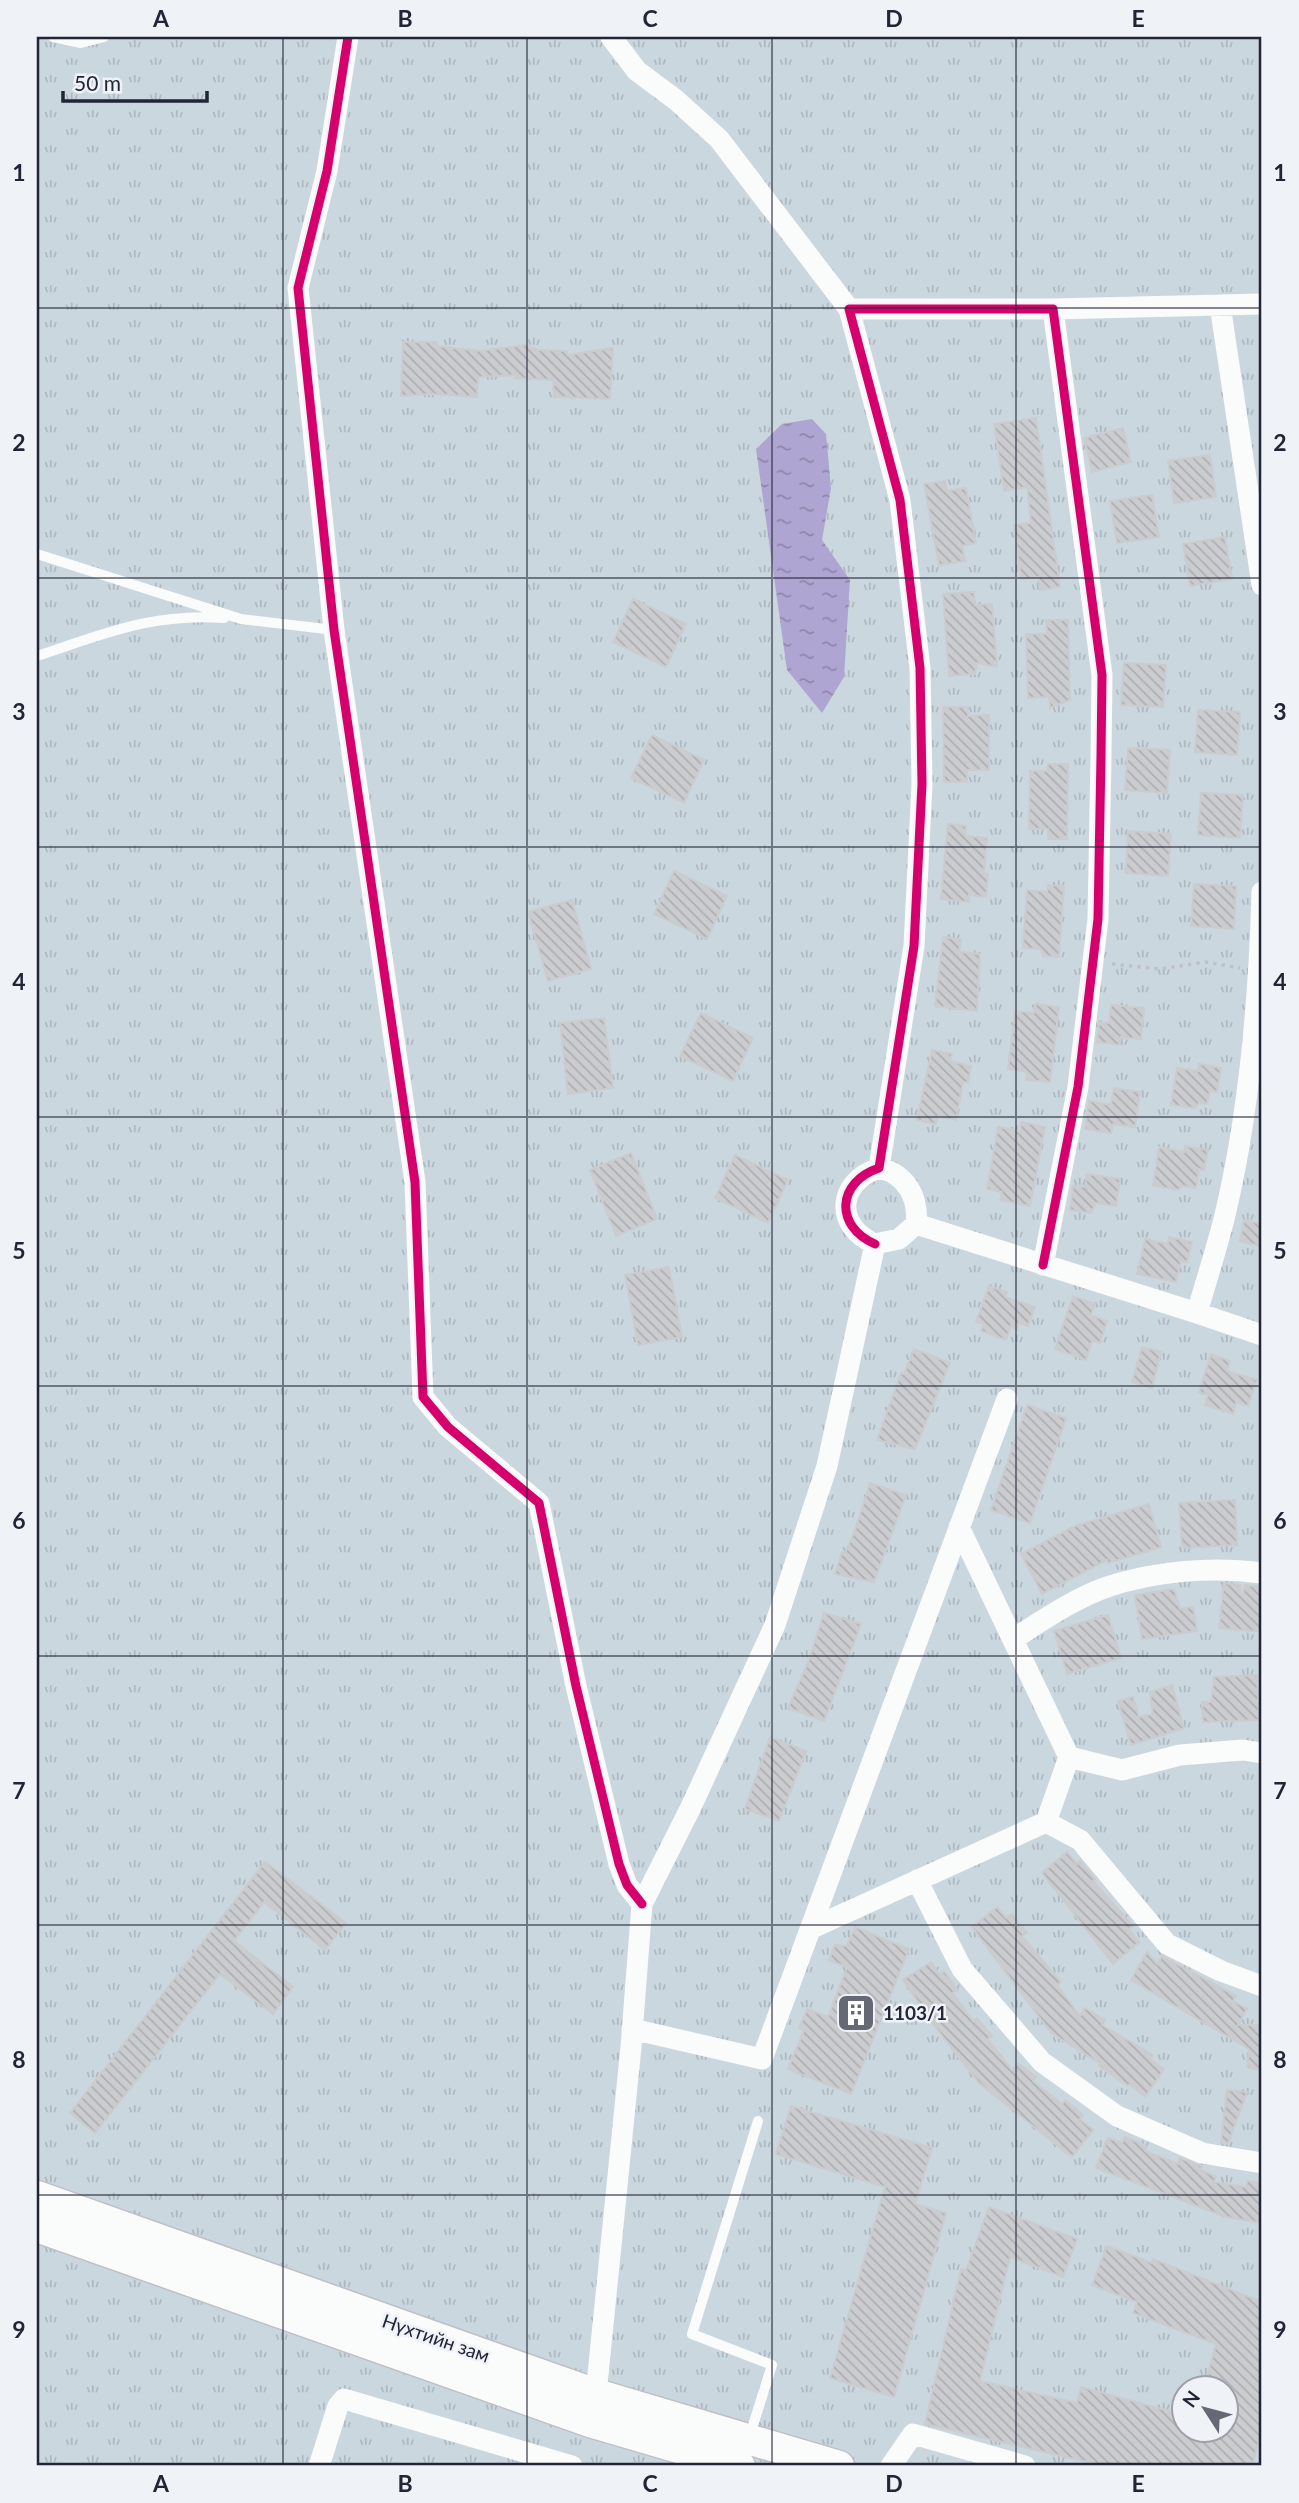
<svg xmlns="http://www.w3.org/2000/svg" width="1299" height="2503" font-family="Lato,sans-serif">
<style>
.park{fill:url(#park-tufts);fill-rule:evenodd}
.water{fill:url(#water-ripples)}
.building{fill:url(#building-back-hatch);stroke:#cacccf;stroke-width:2}
.lines{fill:none;stroke-linecap:round;stroke-linejoin:round}
.secondary-casing{stroke:#bec0c6;stroke-width:33}
.path{stroke:#bfc1c7;stroke-width:3.5;stroke-dasharray:3.5 5;stroke-linecap:butt}
.service{stroke:#fafbfb;stroke-width:10}
.minor{stroke:#fafbfb;stroke-width:21}
.secondary{stroke:#fafbfb;stroke-width:30}
.cycleway-casing{stroke:#eff2f6;stroke-width:13}
.cycleway{stroke:#d6006c;stroke-width:9}
.grid{fill:none;stroke:#222537;stroke-width:2;stroke-opacity:0.55}
.labels{text-anchor:middle;stroke-width:5;stroke-linejoin:round;paint-order:stroke}
.poi-label{font-size:19px;font-weight:bold;fill:#222537;stroke:#eff2f6;text-anchor:start}
.street-label{font-size:19px;fill:#222537;stroke:#eff2f6}
.neatline{fill:none;stroke:#222537;stroke-width:2.5}
.grid-label{font-size:23px;text-anchor:middle;font-weight:bold;fill:#222537}
</style>
<defs>
<pattern id="park-tufts" width="24" height="20" patternUnits="userSpaceOnUse" patternTransform="scale(1.75)"><rect width="24" height="20" fill="#cbd7df"/><path d="M3 7l-1-3M5 7V3M7 7l1-3M15 17l-1-3M17 17v-4M19 17l1-3" fill="none" stroke="#aeb8c0"/></pattern>
<pattern id="water-ripples" width="26" height="14" patternUnits="userSpaceOnUse" patternTransform="scale(1.75)"><rect width="26" height="14" fill="#afa5d2"/><path d="M2 4q2-2 4 0t4 0M15 11q2-2 4 0t4 0" fill="none" stroke="#8e86ab"/></pattern>
<pattern id="building-back-hatch" width="6" height="6" patternUnits="userSpaceOnUse" patternTransform="scale(1.75)"><rect width="6" height="6" fill="#cacccf"/><path d="M-1 5l2 2M0 0l6 6M5-1l2 2" fill="none" stroke="#adafb2"/></pattern>
</defs>
<rect width="100%" height="100%" fill="#e1e3e7"/>
<path class="park" d="M37,37H1262V2466H37ZM1184,2388H1226V2430H1184Z"/>
<path class="water" d="M812,419L826,434L831,488L822,540L850,580L844,677L822,713L787,670L756,449L782,424Z"/>
<path class="building" d="M403,342H437V346L480,351L526,345L538,350L567,351V355L613,348L610,399L554,397L553,380L515,378L516,375L478,377L477,397L433,394L401,396Z
M1036,418L1060,587L1040,590L1039,577L1021,579L1014,525L1031,523L1027,487L1004,491L994,424Z
M1123,428L1131,462L1092,472L1084,438Z
M1210,455L1216,497L1174,503L1168,461Z
M945,481L947,491L966,488L976,543L962,546L965,561L939,565L924,484Z
M1152,495L1159,537L1117,543L1110,501Z
M1225,537L1232,579L1190,586L1183,544Z
M974,592L975,605L992,604L997,667L977,663L975,674L949,676L943,594Z
M633,599L686,624L666,667L613,642Z
M1046,620H1068L1070,700L1050,708L1049,697L1028,698L1026,634H1047Z
M1124,663L1166,665L1163,707L1121,705Z
M943,707H968V716L989,715V770H967V782H944Z
M1198,710L1240,712L1237,755L1195,752Z
M652,735L704,760L684,803L631,778Z
M1128,748L1170,750L1167,793L1125,790Z
M1048,764H1068L1067,839H1048V829H1029L1030,771H1047Z
M1201,793L1243,795L1240,838L1198,835Z
M948,824L966,826L965,836L987,838L984,873L988,874L986,897L969,895V902L941,899Z
M1128,831L1171,834L1168,876L1126,873Z
M674,871L727,896L707,939L654,914Z
M1194,884L1236,886L1234,929L1191,926Z
M1048,885L1064,886L1059,957L1043,956L1041,949L1023,948L1027,890L1047,892Z
M572,900L591,969L548,981L528,912Z
M943,937L961,939L959,952L980,954L977,1011L935,1006Z
M1035,1004L1059,1007L1050,1082L1026,1080L1027,1072L1008,1069L1015,1011L1034,1013Z
M1111,1005L1144,1008L1141,1039L1121,1037L1120,1045L1097,1042L1099,1022L1109,1023Z
M701,1013L753,1038L733,1081L680,1056Z
M604,1018L613,1088L568,1094L560,1023Z
M932,1050L952,1054L950,1061L971,1066L968,1083L963,1082L956,1120L938,1116L936,1124L917,1120Z
M1199,1064L1221,1068L1217,1092L1210,1091L1207,1104L1199,1103L1195,1108L1171,1105L1177,1068L1198,1071Z
M1114,1088L1140,1092L1135,1127L1113,1124L1111,1133L1085,1129L1089,1101L1111,1105Z
M1021,1122L1045,1127L1030,1206L1000,1200L1002,1192L987,1189L998,1127L1020,1131Z
M1185,1146L1208,1150L1204,1170L1199,1169L1196,1188L1182,1186L1179,1190L1153,1186L1159,1147L1184,1152Z
M631,1153L657,1219L616,1236L590,1170Z
M735,1155L788,1180L768,1223L715,1198Z
M1087,1174L1120,1179L1116,1206L1096,1203L1091,1213L1070,1210L1073,1186L1085,1187Z
M1244,1220L1262,1224L1259,1246L1240,1241Z
M1169,1237L1192,1242L1187,1262L1181,1261L1176,1282L1137,1274L1145,1239L1168,1244Z
M669,1267L682,1337L638,1345L625,1275Z
M989,1286L1007,1292L1005,1297L1035,1307L1028,1326L1019,1323L1017,1329L1011,1326L1006,1340L981,1331L984,1324L976,1322Z
M1073,1296L1095,1304L1091,1315L1107,1321L1100,1343L1092,1341L1086,1360L1055,1349Z
M1142,1347L1161,1352L1152,1388L1132,1382Z
M914,1349L950,1363L915,1449L877,1440L901,1373L904,1374Z
M1211,1354L1230,1361L1227,1371L1257,1380L1248,1406L1236,1402L1233,1414L1205,1405L1208,1395L1199,1392Z
M1027,1405L1066,1418L1030,1523L991,1510Z
M870,1483L906,1495L874,1582L835,1574L842,1552L845,1553L855,1530Z
M1235,1500L1237,1545L1182,1548L1179,1503Z
M1149,1504L1161,1547L1108,1563L1107,1560L1042,1594L1021,1554L1075,1526Z
M1224,1583L1240,1585V1594L1243,1595L1245,1585L1262,1587V1632L1219,1628Z
M1174,1589L1180,1609L1193,1607L1197,1631L1142,1639L1135,1595Z
M824,1613L861,1624L824,1721L788,1708L809,1660Z
M1108,1615L1121,1658L1067,1674L1054,1631Z
M1257,1675L1259,1720L1203,1722L1202,1702H1211L1214,1677Z
M1172,1685L1184,1728L1131,1745L1118,1701L1133,1697L1139,1717L1153,1714L1150,1692Z
M770,1737L806,1751L779,1821L745,1809Z
M1067,1852L1077,1864L1080,1861L1095,1879L1093,1881L1133,1926L1129,1929L1139,1942L1113,1964L1042,1873Z
M265,1862L346,1923L325,1950L264,1902L234,1941L293,1987L273,2014L220,1974L95,2133L70,2113Z
M997,1907L1006,1918L1012,1914L1027,1933L1022,1936L1061,1982L1057,1985L1080,2016L1085,2008L1105,2020L1102,2025L1153,2055L1151,2060L1164,2069L1145,2097L1130,2084L1128,2086L1099,2066L1101,2064L1051,2033L972,1927Z
M855,1927L909,1949L851,2094L788,2069L804,2030L799,2028L807,2009L828,2017L847,1967L829,1960L835,1945L847,1946Z
M1147,1952L1157,1964L1162,1956L1236,1996L1233,2001L1247,2009L1238,2025H1262V2071L1247,2067L1249,2049L1131,1980Z
M931,1962L939,1974L944,1971L958,1990L953,1993L973,2021L977,2018L992,2036L988,2039L1012,2070L1018,2063L1036,2077L1033,2081L1062,2104L1065,2100L1083,2115L1080,2119L1093,2130L1072,2157L979,2083L936,2028L903,1980Z
M1227,2090L1247,2092L1228,2144L1221,2143Z
M791,2106L932,2148L915,2204L946,2213L894,2397L830,2378L885,2187L776,2154Z
M1125,2137L1147,2146L1145,2151L1178,2164L1180,2158L1202,2166L1200,2170L1216,2176L1214,2182L1246,2187L1247,2181L1262,2183V2223L1226,2217L1096,2168L1108,2138L1122,2143Z
M989,2207L1077,2239L1063,2277L1010,2257L980,2381L1077,2403L1081,2387L1184,2415V2430H1226V2388H1204L1216,2344L1133,2313L1137,2302L1092,2285L1107,2246L1152,2263L1153,2259L1262,2302V2429L1252,2466H1104L925,2424L961,2269L966,2270Z"/>
<g class="lines">
<defs>
<path id="secondary" d="M37,2196L596,2394L839,2466
M37,2227L590,2422L740,2466"/>
</defs>
<use href="#secondary" class="secondary-casing"/>
<path class="path" d="M1112,964L1160,969L1206,962L1240,968"/>
<path class="service" d="M53,37L81,43L104,37
M37,554L241,619L334,630
M37,656C104,634 151,613 224,618
M749,2438L772,2365L692,2334L758,2121"/>
<path class="minor" d="M348,37L327,171L298,288L334,630L415,1182L423,1397L448,1427L539,1503L576,1686L619,1864L627,1885L642,1904
M611,37L637,71L676,100L719,139L849,309
M1220,305L1262,585
M1053,309L1262,304
M916,1224L1197,1313C1206,1281 1217,1248 1225,1215C1250,1110 1259,1000 1262,892
M875,1244C834,1226 837,1182 879,1168L914,946L922,784L920,668L900,500L849,309H1053L1102,675L1101,756L1098,919L1078,1087L1043,1265
M1197,1313L1262,1335
M1013,1639C1042,1621 1075,1598 1107,1587C1155,1571 1213,1566 1262,1573
M1069,1757L1122,1770L1180,1755L1243,1750L1262,1753
M1046,1822L1080,1840L1167,1944L1221,1971L1262,1986
M917,1880L962,1969L1042,2062L1117,2116L1202,2153L1262,2163
M810,1929L1046,1822L1069,1757L959,1527
M632,2029L762,2059L1007,1399
M596,2394L631,2047L642,1904L690,1809L775,1625L827,1466L875,1244L899,1239L916,1224C919,1197 906,1174 879,1168
M319,2466L338,2406L344,2399L572,2466
M891,2466L913,2434L1025,2466"/>
<use href="#secondary" class="secondary"/>
<defs>
<path id="cycleway" d="M348,37L327,171L298,288L334,630L415,1182L423,1397L448,1427L539,1503L576,1686L619,1864L627,1885L642,1904
M875,1244C834,1226 837,1182 879,1168L914,946L922,784L920,668L900,500L849,309H1053L1102,675L1101,756L1098,919L1078,1087L1043,1265"/>
</defs>
<use href="#cycleway" class="cycleway-casing"/>
<use href="#cycleway" class="cycleway"/>
</g>
<path class="grid" d="M283,37V2466M527,37V2466M772,37V2466M1016,37V2466M37,308H1262M37,578H1262M37,847H1262M37,1117H1262M37,1386H1262M37,1656H1262M37,1925H1262M37,2195H1262"/>
<defs>
<symbol id="building-square" viewBox="-11 -11 22 22"><rect x="-9" y="-9" width="18" height="18" rx="4" fill="#656875" stroke="#eff2f6"/><path d="M-4-6H4V6H1V3H-1V6H-4ZM-2.5-4.3h1.7v1.8h-1.7ZM.8-4.3h1.7v1.8H.8ZM-2.5-1h1.7V.8h-1.7ZM.8-1h1.7V.8H.8Z" fill="#fff"/></symbol>
</defs>
<g fill-rule="evenodd">
<use href="#building-square" x="834" y="1991" width="44" height="44"/>
</g>
<g class="labels">
<g class="poi-label">
<text x="883" y="2020">1103/1</text>
</g>
<g class="street-label">
<text transform="translate(436 2338) rotate(19)" y="7">Нүхтийн зам</text>
</g>
</g>
<rect width="1299" height="2503" fill="none" stroke="#eff2f6" stroke-width="77"/>
<g transform="translate(1205 2409) rotate(306)"><circle r="33" fill="#eff2f6" stroke="#9da0aa" stroke-width="2"/>
<path d="M0-5L12 26L0 18L-12 26Z" fill="#656875"/>
<text y="-10" font-size="19" font-weight="bold" text-anchor="middle" fill="#222537">N</text>
</g>
<path d="M63 91v10h144v-10" fill="none" stroke="#222537" stroke-width="3.5"/>
<text x="74" y="91" font-size="21" fill="#222537" stroke="#eff2f6" stroke-width="5" paint-order="stroke">50 m</text>
<rect x="38" y="38" width="1222" height="2426" class="neatline"/>
<g class="grid-label">
<text x="161" y="27">A</text>
<text x="405" y="27">B</text>
<text x="650" y="27">C</text>
<text x="894" y="27">D</text>
<text x="1138" y="27">E</text>
<text x="19" y="181">1</text>
<text x="1280" y="181">1</text>
<text x="19" y="451">2</text>
<text x="1280" y="451">2</text>
<text x="19" y="720">3</text>
<text x="1280" y="720">3</text>
<text x="19" y="990">4</text>
<text x="1280" y="990">4</text>
<text x="19" y="1259">5</text>
<text x="1280" y="1259">5</text>
<text x="19" y="1529">6</text>
<text x="1280" y="1529">6</text>
<text x="19" y="1799">7</text>
<text x="1280" y="1799">7</text>
<text x="19" y="2068">8</text>
<text x="1280" y="2068">8</text>
<text x="19" y="2338">9</text>
<text x="1280" y="2338">9</text>
<text x="161" y="2492">A</text>
<text x="405" y="2492">B</text>
<text x="650" y="2492">C</text>
<text x="894" y="2492">D</text>
<text x="1138" y="2492">E</text>
</g>
</svg>
